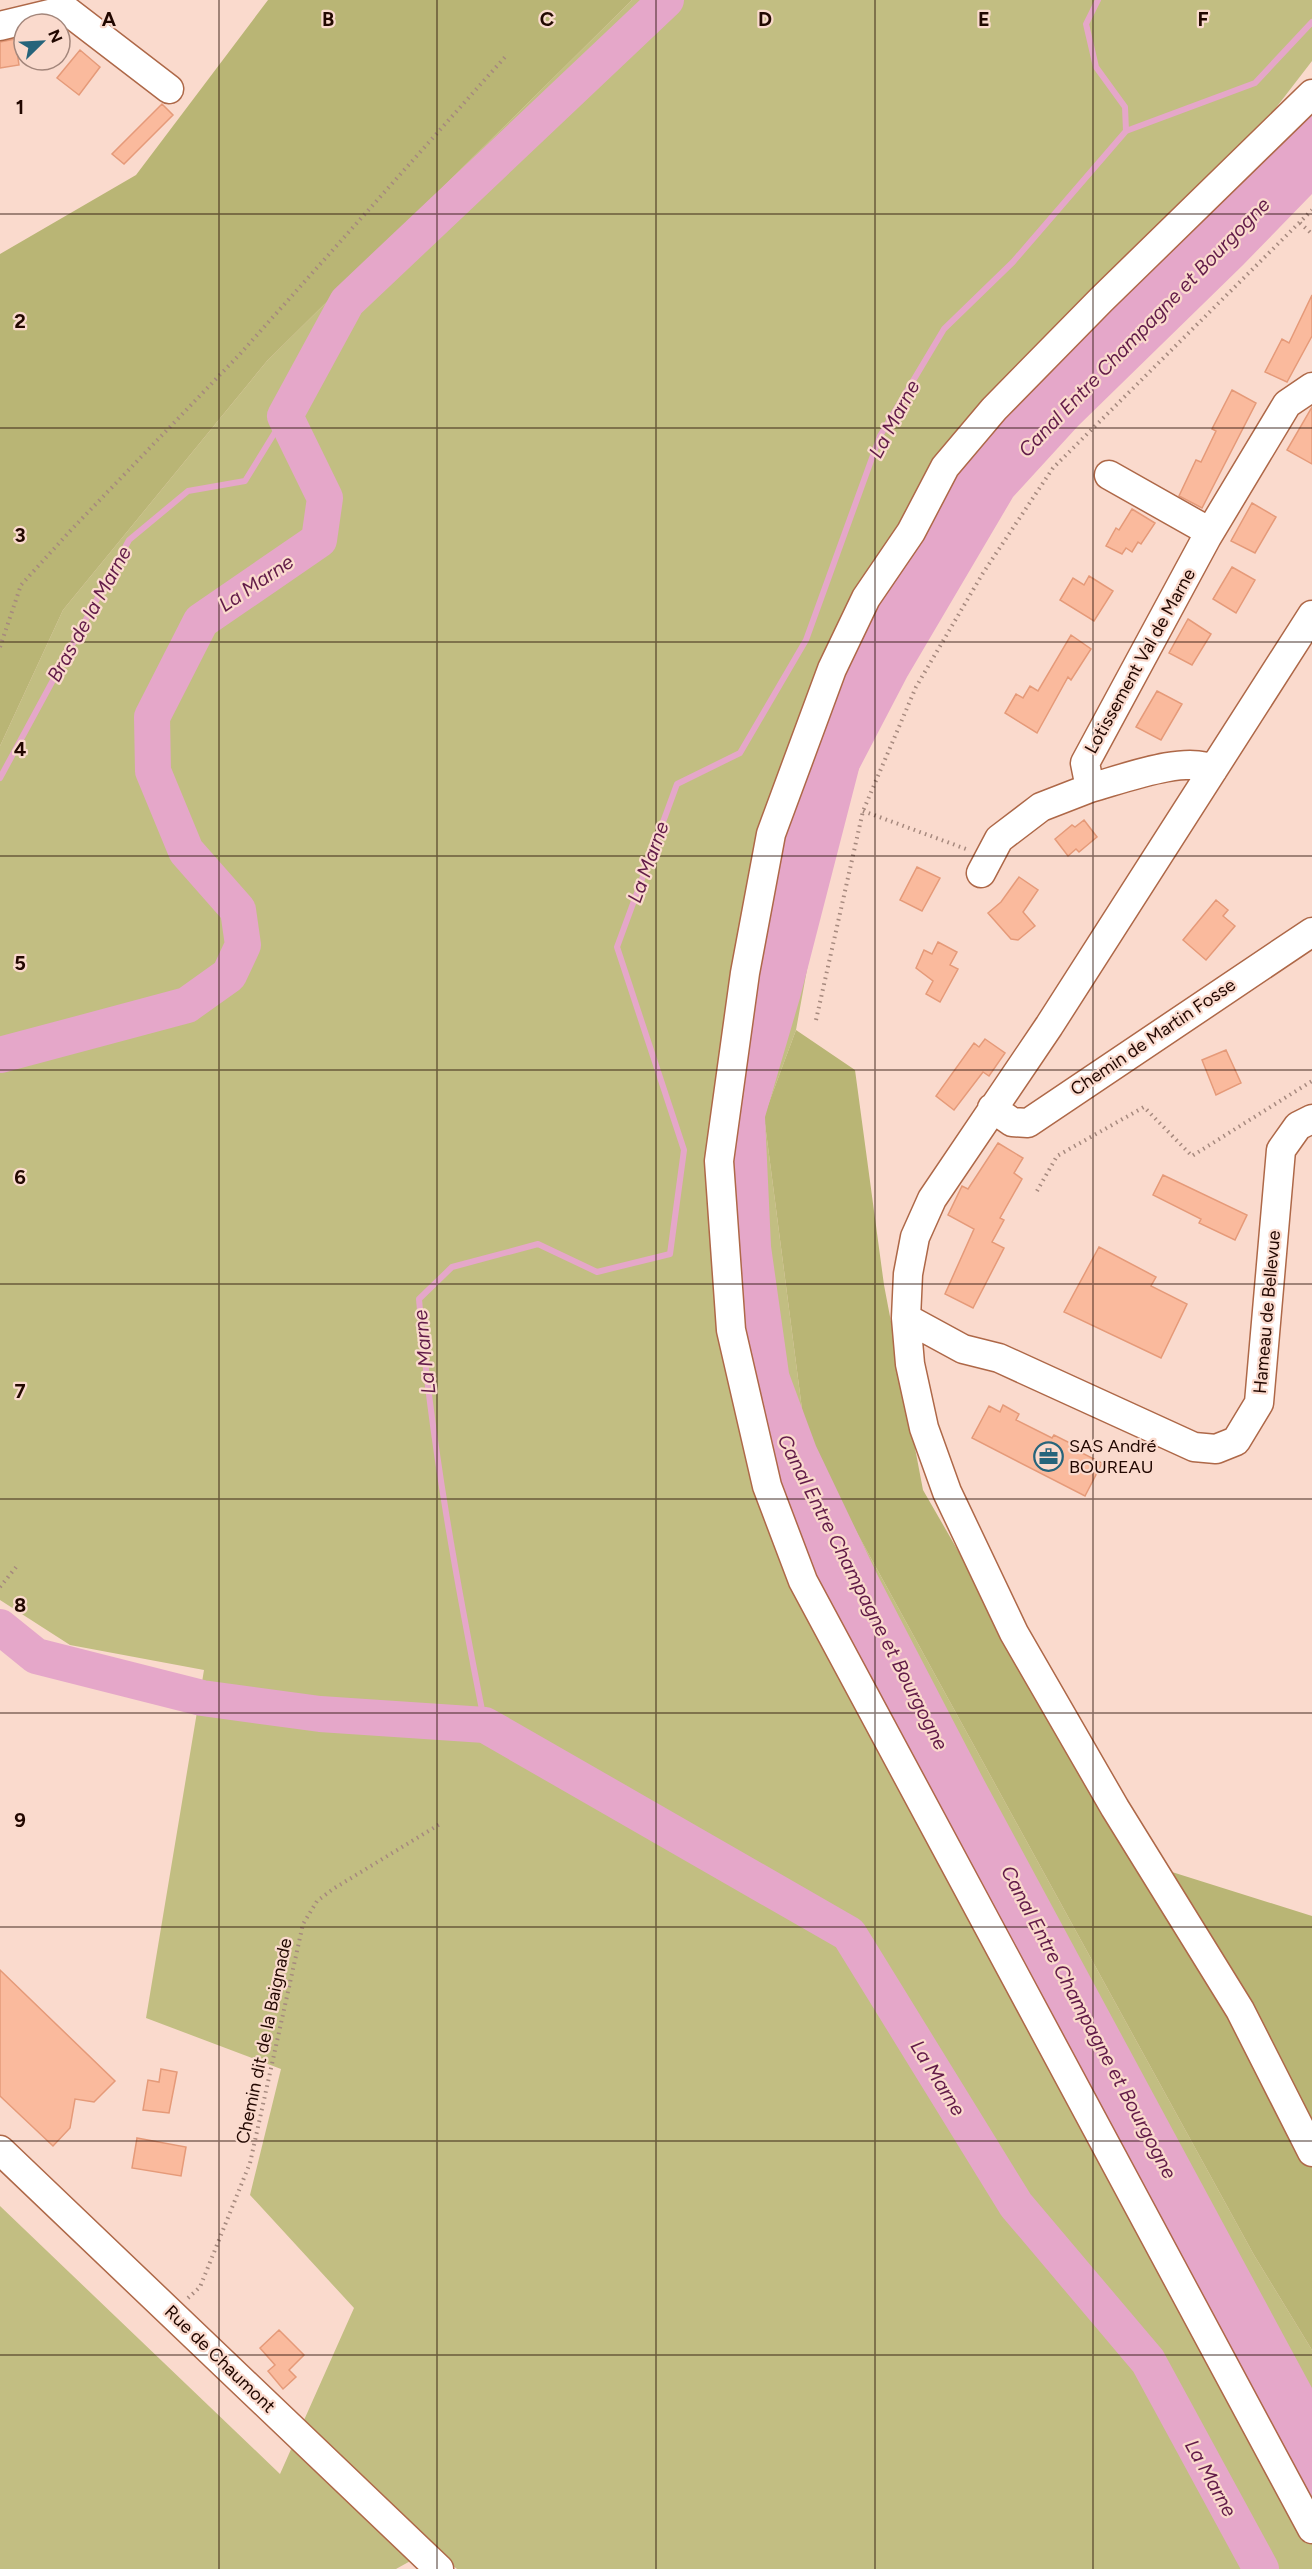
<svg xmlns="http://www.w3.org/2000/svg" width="1312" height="2569" font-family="Figtree,sans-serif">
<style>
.green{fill:#c2be82}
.forest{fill:#b9b575}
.water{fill:#e5a7c9}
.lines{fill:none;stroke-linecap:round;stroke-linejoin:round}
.stream{stroke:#e5a7c9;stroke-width:6}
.river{stroke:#e5a7c9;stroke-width:36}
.building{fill:#faba9d;stroke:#e59a79;stroke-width:1.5}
.minor-casing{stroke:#ae6848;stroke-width:31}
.path{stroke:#a6897e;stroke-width:4;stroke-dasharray:1.5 4.5;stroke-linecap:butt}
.minor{stroke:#fff;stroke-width:28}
.grid{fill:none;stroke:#210700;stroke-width:1.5;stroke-opacity:0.55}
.labels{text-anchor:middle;stroke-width:4.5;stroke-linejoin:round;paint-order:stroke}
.street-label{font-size:18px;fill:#210700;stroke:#fadacd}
.poi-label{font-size:18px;fill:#210700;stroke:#fadacd;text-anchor:start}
.water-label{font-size:20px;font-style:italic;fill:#621b48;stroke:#fadacd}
.grid-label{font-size:20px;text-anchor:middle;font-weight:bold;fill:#210700;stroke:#fadacd;stroke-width:4.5;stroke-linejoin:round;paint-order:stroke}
</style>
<rect width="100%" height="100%" fill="#fadacd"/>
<path class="green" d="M632,0H1312V61L1011,452L890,677L826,865L796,1030L764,1116L806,1440L1254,2255L1312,2350V2569H457L432,2549L396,2569H0V2206L280,2474L354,2308L250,2195L281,2069L146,2018L204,1670L70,1645L0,1600V746L63,610L267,361Z"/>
<path class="forest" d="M268,0H632L267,361L63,610L0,746V254L136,175Z
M796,1030L855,1070L884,1285L923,1490L1137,1861L1312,1916V2350L1254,2255L806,1440L764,1116Z"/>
<path class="water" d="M1312,112V194L1243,265L1078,426L1013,497L907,677L859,769L800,998L765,1117L771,1246L789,1373L816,1446L878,1576L984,1780L1312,2388V2506L823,1605L750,1401L727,1191L767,888L828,696L906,549L982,437Z"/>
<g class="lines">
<path class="stream" d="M1098,0L1086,24L1096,67L1125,107L1126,131
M0,778L129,540L188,491L245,481L285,416
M485,1725C457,1584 431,1442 419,1299L452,1267L538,1244L597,1272L670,1254L684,1150L617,947L677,784L740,753L806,640L880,436L944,329L1013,262L1126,131L1255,83L1312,22"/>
<path class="river" d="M0,1055L187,1005L229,975L243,945L238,910L186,851L153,771L152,717L201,621L319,540L325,498L285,416L347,302L666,0
M0,1627L36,1656L202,1698L320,1714L485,1725L849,1934L1016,2205L1148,2361L1261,2569"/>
</g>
<path class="building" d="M15,39L19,65L0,68V42Z
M80,50L100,67L79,95L57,78Z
M162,104L173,115L124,164L112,154Z
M1312,295V336L1287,382L1265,372L1282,339L1289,343Z
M1232,390L1256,403L1202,508L1179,496L1196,460L1201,462L1216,431L1212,429Z
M1312,407V464L1287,450Z
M1252,503L1276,517L1255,553L1231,541Z
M1132,509L1155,523L1141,544L1138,542L1132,552L1126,548L1122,554L1106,546L1116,528L1119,530Z
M1232,567L1255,580L1236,613L1213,599Z
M1089,576L1113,591L1094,621L1060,600L1073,578L1084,585Z
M1188,619L1211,634L1192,665L1169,653Z
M1071,635L1091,649L1071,680L1068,677L1037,733L1005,713L1016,694L1023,698L1030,686L1038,691Z
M1157,691L1182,704L1161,740L1136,727Z
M1084,820L1097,837L1079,852L1076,849L1068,856L1055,839L1072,825L1075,827Z
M917,867L940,878L922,911L900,900Z
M1019,877L1038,890L1023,912L1035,926L1018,940L1011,939L988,913L1001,902Z
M1216,900L1228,910L1223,916L1235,926L1206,960L1183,940Z
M938,942L957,952L950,965L958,969L940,1002L926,994L933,981L916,968L924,950L932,954Z
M985,1039L1005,1053L989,1076L983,1072L954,1110L936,1096L974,1043L979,1047Z
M1226,1050L1241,1083L1216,1095L1202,1060Z
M998,1143L1023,1158L1014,1173L1022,1179L1000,1218L1004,1220L992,1242L1004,1248L973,1308L945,1294L974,1229L948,1215L962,1186L968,1189Z
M1163,1175L1247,1215L1235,1240L1199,1223L1201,1219L1153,1195Z
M1099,1247L1156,1277L1151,1286L1187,1304L1161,1358L1064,1312Z
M1003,1405L1019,1414L1016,1420L1052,1438L1054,1435L1078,1447L1076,1450L1102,1463L1085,1496L972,1438L989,1406L1000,1412Z
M0,1970L115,2081L94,2102L75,2099L70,2128L53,2146L0,2096Z
M161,2069L177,2072L169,2113L143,2110L148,2080L159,2082Z
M137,2138L186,2147L181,2176L132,2168Z
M279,2330L304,2355L289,2370L296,2377L283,2389L268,2371L275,2365L260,2348Z"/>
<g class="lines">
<defs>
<path id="minor" d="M0,26L66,10L169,89
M1312,94L1101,300L994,409L945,467L911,532L866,598L832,669L771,834L745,973L719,1161L731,1330L767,1486L803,1581L1312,2529
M1109,475L1210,532
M1312,615L1049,1026L932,1199L915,1237L908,1274L906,1318L910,1364L924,1428L947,1492L1014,1633L1115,1808L1240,2010L1312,2152
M1090,788C1120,780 1188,754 1213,770
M981,873L999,839L1041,807L1090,788L1085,763L1207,537L1287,404L1312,387
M992,1108L1012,1122L1028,1123L1312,932
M906,1318L963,1349L999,1358L1194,1447L1216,1449L1236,1441L1259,1403L1281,1150L1298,1126L1312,1119
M0,2150L439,2569"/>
</defs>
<use href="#minor" class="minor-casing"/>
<path class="path" d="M1300,223L1312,234
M0,647L21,585L71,530L240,354L505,57
M863,811L966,849
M816,1020L863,811L916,687L983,573L1053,468L1312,210
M1037,1191L1057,1156L1144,1107L1192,1156L1312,1081
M0,1587L17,1566
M188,2298L200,2287L250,2163L303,1924L317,1901L333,1889L440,1824"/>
<use href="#minor" class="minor"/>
</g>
<path class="grid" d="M219,0V2569M437,0V2569M656,0V2569M875,0V2569M1093,0V2569M0,214H1312M0,428H1312M0,642H1312M0,856H1312M0,1070H1312M0,1284H1312M0,1499H1312M0,1713H1312M0,1927H1312M0,2141H1312M0,2355H1312"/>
<defs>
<symbol id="office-ring" viewBox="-11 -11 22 22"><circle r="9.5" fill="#fadacd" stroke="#26647b" stroke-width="1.5"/><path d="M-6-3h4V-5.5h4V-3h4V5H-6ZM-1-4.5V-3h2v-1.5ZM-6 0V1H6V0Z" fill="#26647b"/></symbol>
</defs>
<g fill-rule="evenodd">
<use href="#office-ring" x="1032" y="1440" width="33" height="33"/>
</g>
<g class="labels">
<g class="street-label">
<text transform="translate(1140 661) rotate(-61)" y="6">Lotissement Val de Marne</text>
<text transform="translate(1153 1037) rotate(-34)" y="6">Chemin de Martin Fosse</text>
<text transform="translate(1267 1312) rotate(-85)" y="6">Hameau de Bellevue</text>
<text transform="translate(264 2041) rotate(-78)" y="6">Chemin dit de la Baignade</text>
<text transform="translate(220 2359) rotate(44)" y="6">Rue de Chaumont</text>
</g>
<g class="poi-label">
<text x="1069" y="1452">SAS André<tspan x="1069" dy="21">BOUREAU</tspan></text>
</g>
<g class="water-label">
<text transform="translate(1144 327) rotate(-46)" y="7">Canal Entre Champagne et Bourgogne</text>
<text transform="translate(894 419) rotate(-62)" y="7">La Marne</text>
<text transform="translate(256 583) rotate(-34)" y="7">La Marne</text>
<text transform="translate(89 614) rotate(-61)" y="7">Bras de la Marne</text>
<text transform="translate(648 862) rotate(-70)" y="7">La Marne</text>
<text transform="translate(424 1352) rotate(-96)" y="7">La Marne</text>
<text transform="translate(863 1592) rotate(63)" y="7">Canal Entre Champagne et Bourgogne</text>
<text transform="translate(1089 2022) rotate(62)" y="7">Canal Entre Champagne et Bourgogne</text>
<text transform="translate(938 2078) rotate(58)" y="7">La Marne</text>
<text transform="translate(1211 2478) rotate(61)" y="7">La Marne</text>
</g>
</g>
<g class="grid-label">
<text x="109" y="26">A</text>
<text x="328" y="26">B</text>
<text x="547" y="26">C</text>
<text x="765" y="26">D</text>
<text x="984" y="26">E</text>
<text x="1203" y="26">F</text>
<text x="20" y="114">1</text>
<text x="20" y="328">2</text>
<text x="20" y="542">3</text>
<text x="20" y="756">4</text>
<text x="20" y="970">5</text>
<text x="20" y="1184">6</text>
<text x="20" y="1398">7</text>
<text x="20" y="1612">8</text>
<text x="20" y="1827">9</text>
</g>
<g transform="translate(42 42) rotate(66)"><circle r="28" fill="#fadacd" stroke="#a3867b" stroke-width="1.5"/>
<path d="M0-4.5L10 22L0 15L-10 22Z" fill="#26647b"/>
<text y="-9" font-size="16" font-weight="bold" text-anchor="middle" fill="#210700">N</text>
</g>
</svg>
